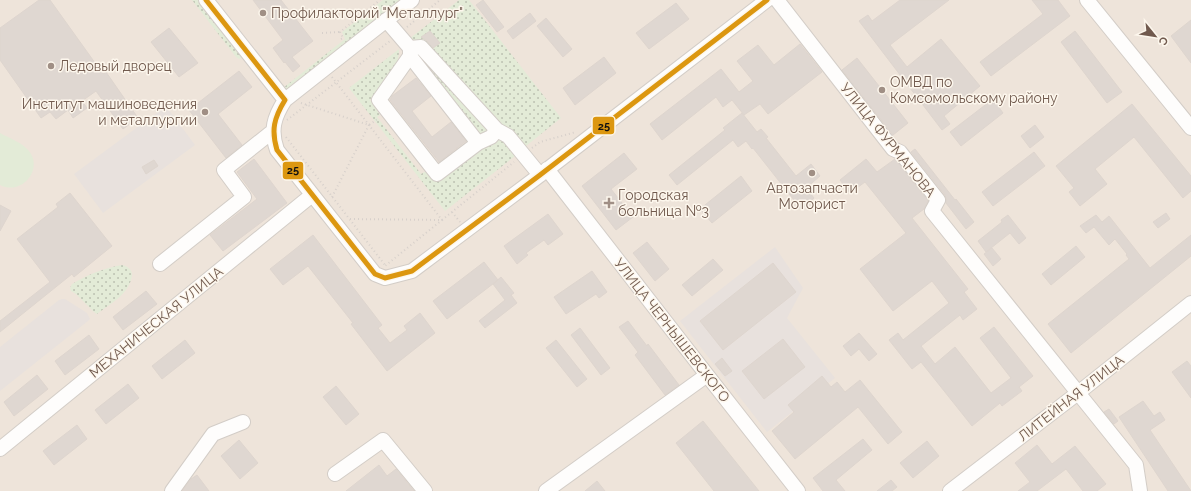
<svg xmlns="http://www.w3.org/2000/svg" width="1191" height="491" font-family="Raleway,sans-serif">
<style>
.residential{fill:#eee4da}
.industrial{fill:#e8e1dd}
.grass{fill:url(#grass-dots)}
.pitch{fill:#e3ebd7}
.building{fill:#dfd7d1;stroke:#ded5ce}
.lines{fill:none;stroke-linecap:round;stroke-linejoin:round}
.minor-casing{stroke:#d3cdc7;stroke-width:16}
.path{stroke:#d7d0cb;stroke-width:2;stroke-dasharray:1 3;stroke-linecap:butt}
.minor{stroke:#fefdfc;stroke-width:14}
.bus-1-casing{stroke:#fdf7ed;stroke-width:8}
.bus-1{stroke:#dc9710;stroke-width:5}
.poi-dot{fill:#a08f85;stroke:#fdf7ed;stroke-width:1.5}
.labels{text-anchor:middle;stroke-width:3;stroke-linejoin:round;paint-order:stroke}
.poi-label{font-size:14px;fill:#715a4e;stroke:#fdf7ed;text-anchor:start}
.street-label{font-size:14px;fill:#715a4e;stroke:#fdf7ed}
.line-badge{stroke:#fdf7ed;stroke-width:1.5}
.pale-badge-label{font-size:11px;text-anchor:middle;font-weight:bold;fill:#111}
</style>
<defs>
<pattern id="grass-dots" width="8" height="8" patternUnits="userSpaceOnUse"><rect width="8" height="8" fill="#e3ebd7"/><path d="M2 2h.1M6 6h.1" fill="none" stroke="#bcc1b1" stroke-width="1.8" stroke-linecap="round"/></pattern>
</defs>
<rect width="100%" height="100%" fill="#f6f1eb"/>
<path class="residential" d="M0,0H1191V491H0Z"/>
<path class="industrial" d="M166,106L195,145L103,213L74,174Z
M775,247L803,288L787,318L835,378L767,432L680,321Z
M62,299H65L87,313L90,319L88,321L0,391V347L59,300Z"/>
<path class="grass" d="M192,0H198L241,55V58L239,59L236,57Z
M383,0H401L286,92L283,88L345,39L342,32Z
M459,0H469L561,118L521,150L409,39Z
M399,49C400,69 382,85 370,100L380,115L377,117L421,174L428,170L497,139L503,142L515,156L445,211L349,88Z
M417,52L491,130L481,137L416,53Z
M122,265C127,266 132,269 132,275C130,294 110,304 97,314L94,312L76,294L71,291L70,288L72,284C87,275 104,268 122,265Z"/>
<path class="pitch" d="M0,133C9,138 23,143 29,151C44,170 21,196 0,185Z"/>
<path class="building" d="M39,0H50L103,74L106,72L138,118L123,129L96,91L82,101L87,108L73,118L68,110L56,119L50,112L41,118L0,60V28Z
M253,0H281L313,41L292,57L300,66L293,72L285,62L284,63L273,48L283,40Z
M483,0L504,27L497,32L476,5Z
M900,0H949L890,45L907,67L941,39L980,86L944,116L950,124L942,130L859,21L868,15L872,21Z
M1032,0H1058L1070,16L991,76L980,62L1043,14Z
M676,3L689,19L649,49L636,33Z
M530,13L536,21L513,39L507,31Z
M546,18L572,49L563,57L537,26Z
M1191,20V63L1171,36Z
M169,28L198,63L179,77L151,42Z
M430,31L440,43L433,48L427,41L421,37Z
M1075,31L1122,92L1107,103L1061,42Z
M800,44L822,72L768,114L760,104L744,115L732,100L723,107L716,97L662,140L650,124L721,69L739,92L753,81L737,61L758,45L774,65Z
M604,57L616,73L575,105L563,88Z
M857,58L908,123L893,135L842,70Z
M239,71L252,87L218,114L242,145L226,158L189,110Z
M416,78L431,96L412,111L432,137L451,122L466,141L439,162L390,100L392,96Z
M993,99L1003,113L961,146L950,132Z
M1132,104L1191,176V191L1183,198L1134,137L1095,169L1107,184L1080,206L1069,192L1074,188L1056,166Z
M742,113L757,132L761,129L768,137L766,138L796,176L811,164L820,176L806,188L814,198L801,209L753,148L752,149L746,141L738,147L733,140L677,185L669,175L725,130L723,128Z
M1035,125L1044,137L1030,148L1021,136Z
M915,149L955,200L956,199L974,222L966,229L946,203V199L945,195L911,152Z
M1034,152L1045,166L993,206L982,192Z
M624,153L637,169L611,189L633,217L616,230L582,186Z
M254,159L287,203L223,251L210,235L257,199L237,172Z
M866,159L877,172L895,159L928,201L924,209L912,218L968,289L964,292L977,309L963,320L960,315L921,346L935,364L955,347L991,393L1011,378L980,338L994,327L1033,376L1019,387L1022,391L1002,406L1000,403L972,426L921,362L912,369L889,340L898,333L903,340L949,303L932,281L893,311L860,269L906,233L865,182L850,193L840,180Z
M154,160L158,166L146,174L142,167Z
M741,176L752,191L712,223L700,209Z
M70,193L112,246L74,277L72,274L0,332V321L50,282L17,239L58,207L56,204Z
M0,205L11,211L0,231Z
M1166,213L1170,219L1158,228L1153,222Z
M548,214L563,234L548,245L544,240L526,253L528,255L517,264L504,246Z
M1008,215L1026,238L1019,244L1010,233L986,252L978,241L1002,222L1001,220Z
M1096,215L1102,222L1109,216L1150,268L1191,235V256L1071,353L1048,324L1129,259L1126,255L1127,254L1115,239L1109,245L1094,227L1086,233L1080,226Z
M313,235L382,325L378,328L390,343L407,330L404,326L420,313L435,333L387,371L351,324L353,323L308,266L283,285L270,269Z
M647,242L669,269L655,281L633,253Z
M1076,246L1085,257L1051,285L1042,274Z
M992,248L1001,259L993,266L984,254Z
M713,259L723,270L692,296L682,285Z
M484,262L498,280L447,319L433,301Z
M773,263L796,292L723,350L700,321Z
M592,271L607,292L599,298L596,294L566,314L554,297Z
M501,277L514,293L511,295L517,303L485,328L479,321L505,300L493,284Z
M146,291L157,304L123,330L113,317Z
M628,321L647,346L648,344L679,385L665,395L635,355L638,352L619,327Z
M580,328L610,368L601,375L571,335Z
M859,333L877,354L869,361L859,349L851,356L843,346Z
M89,335L99,349L65,375L55,361Z
M783,339L805,367L764,399L742,371Z
M185,340L195,353L162,379L152,366Z
M556,340L587,379L577,387L546,348Z
M722,358L732,371L725,376L715,364Z
M1187,361L1191,366V398L1172,372Z
M37,375L48,389L14,416L4,402Z
M822,376L831,387L837,382L845,392L860,380L902,432L888,444L858,407L795,459L772,431L794,412L788,405Z
M128,384L139,398L106,424L95,410Z
M336,386L359,414L346,425L323,397Z
M1143,401L1154,416L1160,412L1165,420L1150,430L1191,491H1168L1119,417Z
M1109,409L1118,421L1114,424L1104,412Z
M703,421L759,491H714L676,443Z
M77,425L87,439L54,465L43,451Z
M863,439L872,450L836,480L845,491H823L813,478Z
M239,440L258,463L240,479L221,456Z
M927,441L939,456L913,478L900,463Z
M1037,445L1052,464L1075,446L1106,484L1097,491H1083L1066,469L1037,491H1018L1030,482L1015,463Z
M379,465L387,476L396,469L414,491H346Z
M197,475L209,491H182L191,479Z
M891,480L897,487L892,491H877Z
M597,481L605,491H585Z"/>
<g class="lines">
<defs>
<path id="minor" d="M206,0L285,100C274,117 270,130 277,150L375,274L385,278L412,271L540,175L767,0
M777,0L893,149L900,152L938,200L932,211L1136,465L1140,491
M1087,0L1191,128
M386,20L410,48L421,47L497,130L508,136L540,175
M410,48V56L379,100L437,174L478,143L491,137L497,130
M410,56L478,143
M285,100L412,0
M547,169L707,375L798,491
M160,264L244,197L224,170L273,131
M0,449L312,195
M335,474L383,440L425,491
M172,491L213,434L243,422
M546,491L707,375
M950,491L1078,393L1191,303"/>
</defs>
<use href="#minor" class="minor-casing"/>
<path class="path" d="M407,27L440,0
M322,33L340,32
M341,39L343,38L340,32L380,0
M332,77L442,220L385,266
M301,103L369,125L379,118
M287,120L390,41
M286,137L385,265
M532,148L540,142L576,132
M332,197L369,125
M452,212L460,222
M350,219L442,220L514,162"/>
<use href="#minor" class="minor"/>
<defs>
<path id="bus-1" d="M206,0L285,100C274,118 271,130 277,150L375,274L385,278L412,271L540,175L767,0"/>
</defs>
<use href="#bus-1" class="bus-1-casing"/>
<use href="#bus-1" class="bus-1"/>
</g>
<g class="poi-dot">
<circle cx="263" cy="13" r="4"/>
<circle cx="51" cy="66" r="4"/>
<circle cx="882" cy="90" r="4"/>
<circle cx="205" cy="112" r="4"/>
<circle cx="812" cy="173" r="4"/>
<path d="M607 197h4v4h4v4h-4v4h-4v-4h-4v-4h4z"/>
</g>
<g class="labels">
<g class="poi-label">
<text x="271" y="18">Профилакторий "Металлург"</text>
<text x="59" y="71">Ледовый дворец</text>
<text x="890" y="87">ОМВД по<tspan x="890" dy="16">Комсомольскому району</tspan></text>
<text x="197" y="109" text-anchor="end">Институт машиноведения<tspan x="197" dy="16">и металлургии</tspan></text>
<text x="812" y="193" text-anchor="middle">Автозапчасти<tspan x="812" dy="16">Моторист</tspan></text>
<text x="618" y="200">Городская<tspan x="618" dy="16">больница №3</tspan></text>
</g>
<g class="street-label">
<text transform="translate(888 140) rotate(51)" y="5">УЛИЦА ФУРМАНОВА</text>
<text transform="translate(156 322) rotate(-39)" y="5">МЕХАНИЧЕСКАЯ УЛИЦА</text>
<text transform="translate(672 330) rotate(52)" y="5">УЛИЦА ЧЕРНЫШЕВСКОГО</text>
<text transform="translate(1071 398) rotate(-38)" y="5">ЛИТЕЙНАЯ УЛИЦА</text>
</g>
</g>
<g class="line-badge">
<rect x="592" y="116" width="23" height="19" rx="4" fill="#dc9710"/>
<rect x="282" y="161" width="22" height="19" rx="4" fill="#dc9710"/>
</g>
<g class="pale-badge-label">
<text x="604" y="130">25</text>
<text x="293" y="174">25</text>
</g>
<g transform="translate(1155 36) rotate(120)" stroke="#fdf7ed" stroke-width="3" paint-order="stroke">
<path d="M0-3L7 15L0 10L-7 15Z" fill="#715a4e"/>
<text y="-6" font-size="11" font-weight="bold" text-anchor="middle" fill="#715a4e">С</text>
</g>
</svg>
